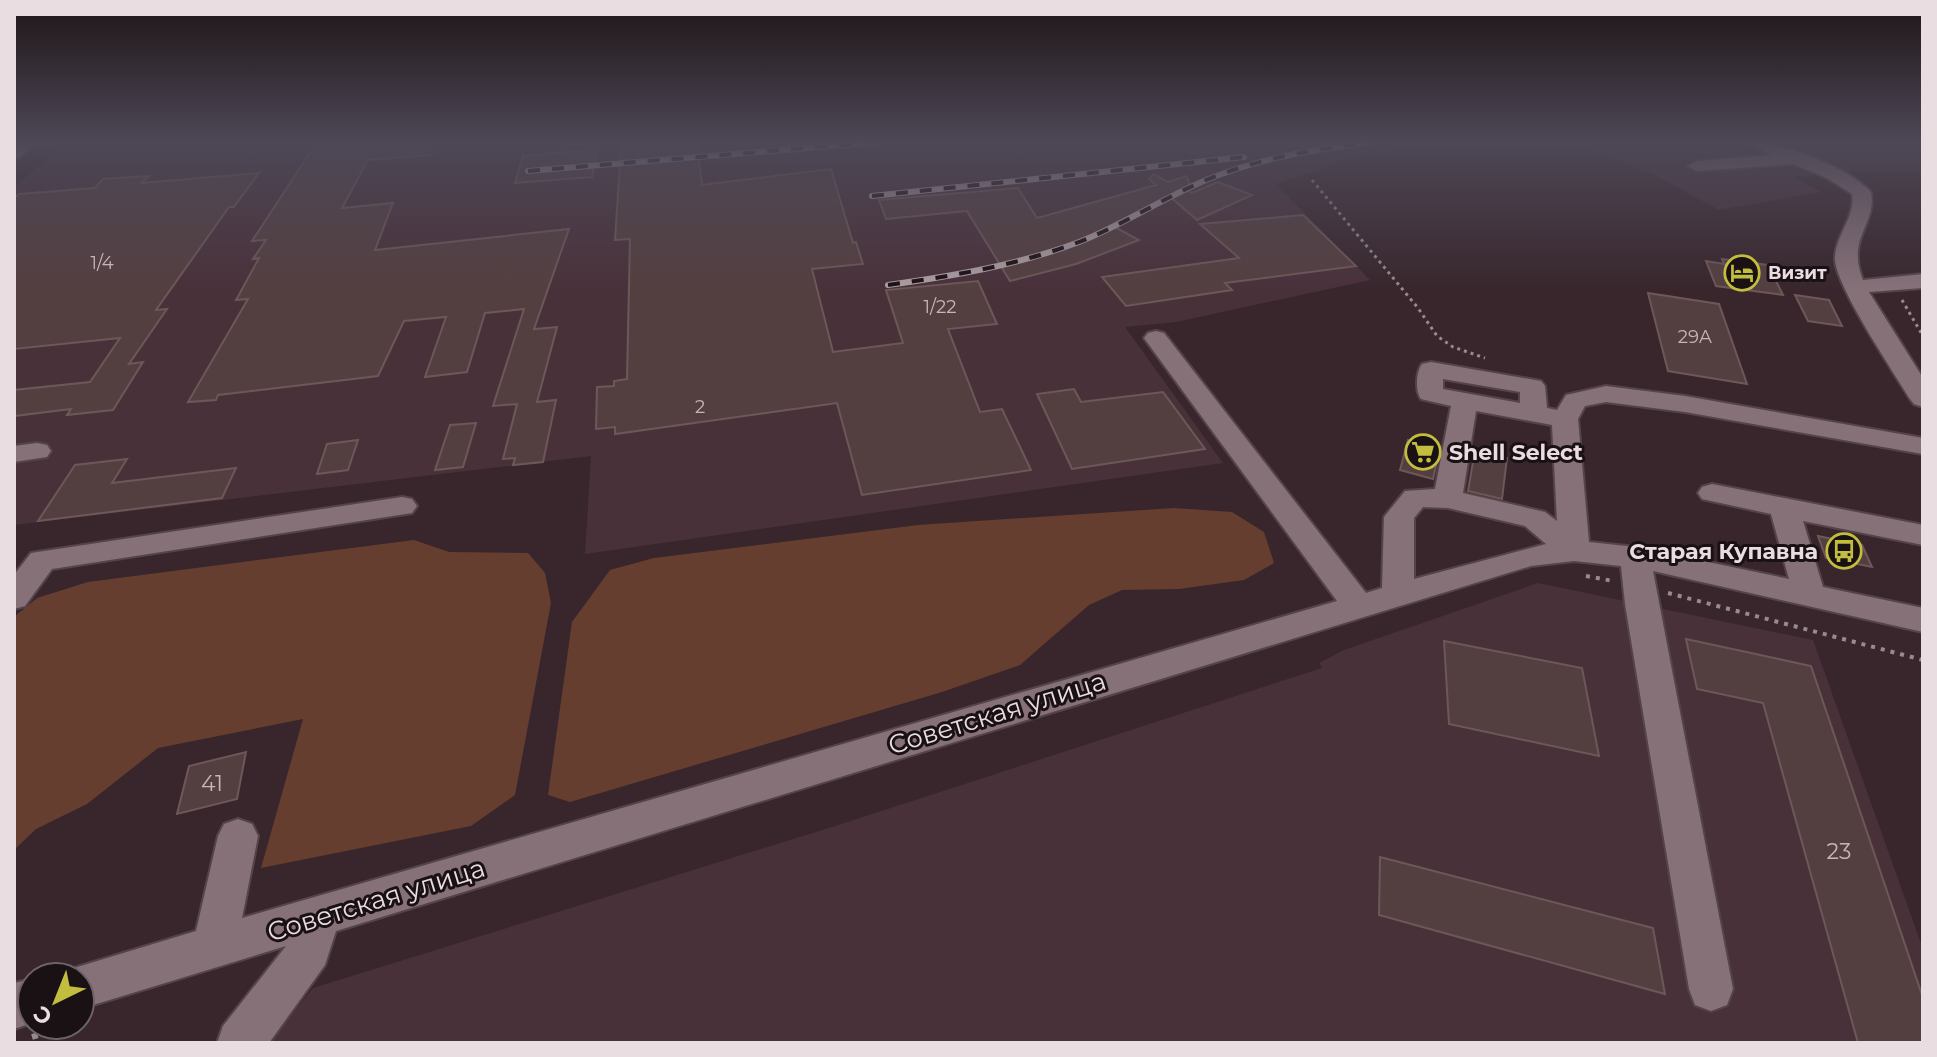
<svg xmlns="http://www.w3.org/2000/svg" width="1937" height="1057" font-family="Montserrat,sans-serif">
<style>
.built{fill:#49313a}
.green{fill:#663e30}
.building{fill:#543f40;stroke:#6e5758;stroke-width:2}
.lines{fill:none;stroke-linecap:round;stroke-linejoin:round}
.minor-casing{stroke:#54444a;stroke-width:4}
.path-far2{stroke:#998a8f;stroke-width:3;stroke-dasharray:3 4;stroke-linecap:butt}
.path-far1{stroke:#998a8f;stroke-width:4;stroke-dasharray:4 6;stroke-linecap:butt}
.path{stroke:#998a8f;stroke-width:6;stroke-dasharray:6 8;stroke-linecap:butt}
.minor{fill:#877179;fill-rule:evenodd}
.rail-casing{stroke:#ad9ea3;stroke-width:6}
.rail{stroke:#1a1114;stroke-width:4;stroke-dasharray:12;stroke-linecap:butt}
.labels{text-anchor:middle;stroke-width:6;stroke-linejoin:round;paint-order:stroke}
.number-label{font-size:18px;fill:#c4b6b9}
.far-poi-label{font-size:18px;font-weight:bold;fill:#eadde1;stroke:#1a1114;text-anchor:start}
.poi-label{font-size:22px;font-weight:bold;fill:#eadde1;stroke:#1a1114;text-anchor:start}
.near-number-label{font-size:22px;fill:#c4b6b9}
.near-street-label{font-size:26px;fill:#eadde1;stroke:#1a1114}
</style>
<rect width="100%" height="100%" fill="#38262c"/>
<path class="built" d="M67,142H1452L1356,157L1276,184L1370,280L1176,322L1125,327L1223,463L585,554L591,456L14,525V187Z
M1567,142H1923V171H1857L1793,177L1822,192L1719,210L1651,173Z
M1538,583L1813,640L1923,949V1043H268L313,988L832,827L1322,668L1319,663L1344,650Z"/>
<path class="green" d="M1174,508L1232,512L1264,532L1274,563L1244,580L1179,589L1122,590L1089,605L1020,665L942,692L570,802L548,795L572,622L610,570L654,558L918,525Z
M414,540L449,552L528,553L545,573L551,603L515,795L471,826L261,868L303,719L158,748L87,804L36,829L14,850V617L37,598L88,582Z"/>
<path class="building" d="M317,142H432V155L368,160L342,208L393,203L375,250L569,229L534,329L557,327L537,402L556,400L543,462L513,465L515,458L503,459L517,404L493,406L524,309L485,313L467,372L425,377L446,317L404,321L378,376L218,395L216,400L188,402L248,299L236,300L259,258L253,259L266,240L252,241Z
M697,142L702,185L831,169L853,243L856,242L863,264L812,269L833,352L903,343L886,290L978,281L997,324L948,329L980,412L1002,409L1031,470L862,495L837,403L615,434V427L596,429L597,387L614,386V381L627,379L630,239L615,240L621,147Z
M597,149L592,177L515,183L523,156Z
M259,173L234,207H229L156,310L167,309L129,364L143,362L113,410L67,415L71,409L14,416V390L90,382L120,338L14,349V198L19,194L95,188L103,179L149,176L142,183Z
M1153,174L1168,182L1187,176L1190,185L1183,189L1192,193L1218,182L1252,195L1197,220L1169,196L1111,225L1139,240L1076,264L1010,281L967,211L886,219L879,200L1018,188L1037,218L1156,185L1149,179Z
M1303,215L1356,266L1225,283L1232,290L1126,306L1102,277L1239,258L1200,224Z
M1722,259L1768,265L1783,295L1716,286L1706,261L1724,264Z
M1648,293L1719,304L1747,384L1668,371Z
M1795,295L1829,300L1842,326L1808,321Z
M1074,389L1081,402L1163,392L1205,449L1072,469L1037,394Z
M476,423L463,467L435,470L450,425Z
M358,440L348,470L317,474L327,444Z
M1408,440L1440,448L1433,479L1400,470Z
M1475,450L1507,458L1502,499L1468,491Z
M127,459L112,483L236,468L222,498L38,521L75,465Z
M1818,536L1862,545L1872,567L1826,558Z
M1686,639L1811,666L1923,998V1043H1858L1763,703L1697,689Z
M1444,641L1582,668L1599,756L1449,724Z
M246,752L237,799L177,814L189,766Z
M1380,857L1653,928L1665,994L1379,915Z"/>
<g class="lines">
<defs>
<path id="minor" d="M17,142H37L20,157L14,158V144Z
M1746,142C1778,140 1849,167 1871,192C1877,225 1846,237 1863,280L1923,274V288L1869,292L1923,378V407L1914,404L1910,399C1893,371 1837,288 1835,260C1834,237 1856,217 1852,194L1827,178L1793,164L1697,171L1688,166L1697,161L1772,155Z
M1156,331L1164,333L1366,593L1382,588L1384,517L1405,491L1435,489L1451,406L1421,399C1415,391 1416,372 1422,364L1431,362L1541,381L1545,386L1547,408L1557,410L1566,395L1606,386L1685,396L1923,438V454L1685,412L1606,402L1585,406L1578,419L1589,542L1636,547L1789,579L1771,514L1702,499L1698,493L1702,487L1712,484L1923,525V545L1803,521L1823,587L1923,608V632L1653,571L1733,989L1727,1005L1711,1011L1695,1005L1689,989L1625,604L1621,566L1574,561L1531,566L336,931L325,965L269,1043H217L223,1026L286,946L80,1009V977H62L64,971L196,931L218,836L224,824L238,819L252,824L258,836L242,918L1337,601L1144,338L1148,333ZM1443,379L1520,392V403L1443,389ZM1476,411L1552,425L1557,521L1545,512L1463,493ZM1423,507L1448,508L1525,526L1546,544L1414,579V518Z
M37,443L47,445L51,451L47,457L14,462V446Z
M402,497L412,499L417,506L412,513L52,569L25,606L14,609V575L31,553Z
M32,979V1023L14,1029V983Z"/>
</defs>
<use href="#minor" class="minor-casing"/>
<path class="path-far2" d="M1312,180L1418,308L1437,336L1453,347L1485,358
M1902,300L1923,336"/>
<path class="path-far1" d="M1586,576L1613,581
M1668,593L1923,660"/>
<path class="path" d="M32,1037L71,1025"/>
<use href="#minor" class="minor"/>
<defs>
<path id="rail" d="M528,171L879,142
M872,196L1244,157
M888,285C953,276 1018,265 1079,242C1123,225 1163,198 1206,180C1259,158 1316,149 1373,142"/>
</defs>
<use href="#rail" class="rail-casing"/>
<use href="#rail" class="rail"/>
</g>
<linearGradient id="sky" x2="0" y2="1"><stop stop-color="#1f1518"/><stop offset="0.49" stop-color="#4d4756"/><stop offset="1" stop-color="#4d4756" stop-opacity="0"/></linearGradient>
<rect width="1937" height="290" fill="url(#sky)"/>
<defs>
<symbol id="hotel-ring" viewBox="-11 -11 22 22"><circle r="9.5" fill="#1a1114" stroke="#c2bd3f" stroke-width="1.5"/><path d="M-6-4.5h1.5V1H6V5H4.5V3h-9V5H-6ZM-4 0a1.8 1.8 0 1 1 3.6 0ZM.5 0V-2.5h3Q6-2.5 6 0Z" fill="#c2bd3f"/></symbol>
<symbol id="supermarket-ring" viewBox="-11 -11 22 22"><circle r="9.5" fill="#1a1114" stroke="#c2bd3f" stroke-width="1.5"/><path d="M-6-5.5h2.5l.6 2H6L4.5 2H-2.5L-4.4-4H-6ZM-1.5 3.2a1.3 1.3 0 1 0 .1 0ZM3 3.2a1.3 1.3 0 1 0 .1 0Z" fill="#c2bd3f"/></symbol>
<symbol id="bus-ring" viewBox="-11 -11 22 22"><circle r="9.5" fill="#1a1114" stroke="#c2bd3f" stroke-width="1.5"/><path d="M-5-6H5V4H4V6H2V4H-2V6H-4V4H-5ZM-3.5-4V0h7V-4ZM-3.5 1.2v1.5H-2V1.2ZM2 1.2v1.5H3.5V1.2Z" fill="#c2bd3f"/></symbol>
</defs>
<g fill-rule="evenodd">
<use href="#hotel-ring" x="1722" y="253" width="40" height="40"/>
<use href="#supermarket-ring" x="1403" y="432" width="40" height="40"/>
<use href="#bus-ring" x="1824" y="531" width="40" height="40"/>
</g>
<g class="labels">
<g class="number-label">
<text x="102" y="269">1/4</text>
<text x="940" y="313">1/22</text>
<text x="1695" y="343">29А</text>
<text x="700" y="413">2</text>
</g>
<g class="far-poi-label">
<text x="1768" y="279">Визит</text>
</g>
<g class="poi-label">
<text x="1449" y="460">Shell Select</text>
<text x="1818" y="559" text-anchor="end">Старая Купавна</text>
</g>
<g class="near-number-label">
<text x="212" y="791">41</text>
<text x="1839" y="859">23</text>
</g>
<g class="near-street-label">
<text transform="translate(997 713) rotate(-17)" y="9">Советская улица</text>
<text transform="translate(376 900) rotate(-17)" y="9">Советская улица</text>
</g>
</g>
<rect width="1937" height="1057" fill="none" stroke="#eadde1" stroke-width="32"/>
<g transform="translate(56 1001) rotate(223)"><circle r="38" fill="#1a1114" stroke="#6d6366" stroke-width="2"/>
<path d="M0-6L14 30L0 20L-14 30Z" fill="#c2bd3f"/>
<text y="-12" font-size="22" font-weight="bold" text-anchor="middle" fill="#eadde1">С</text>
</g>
</svg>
